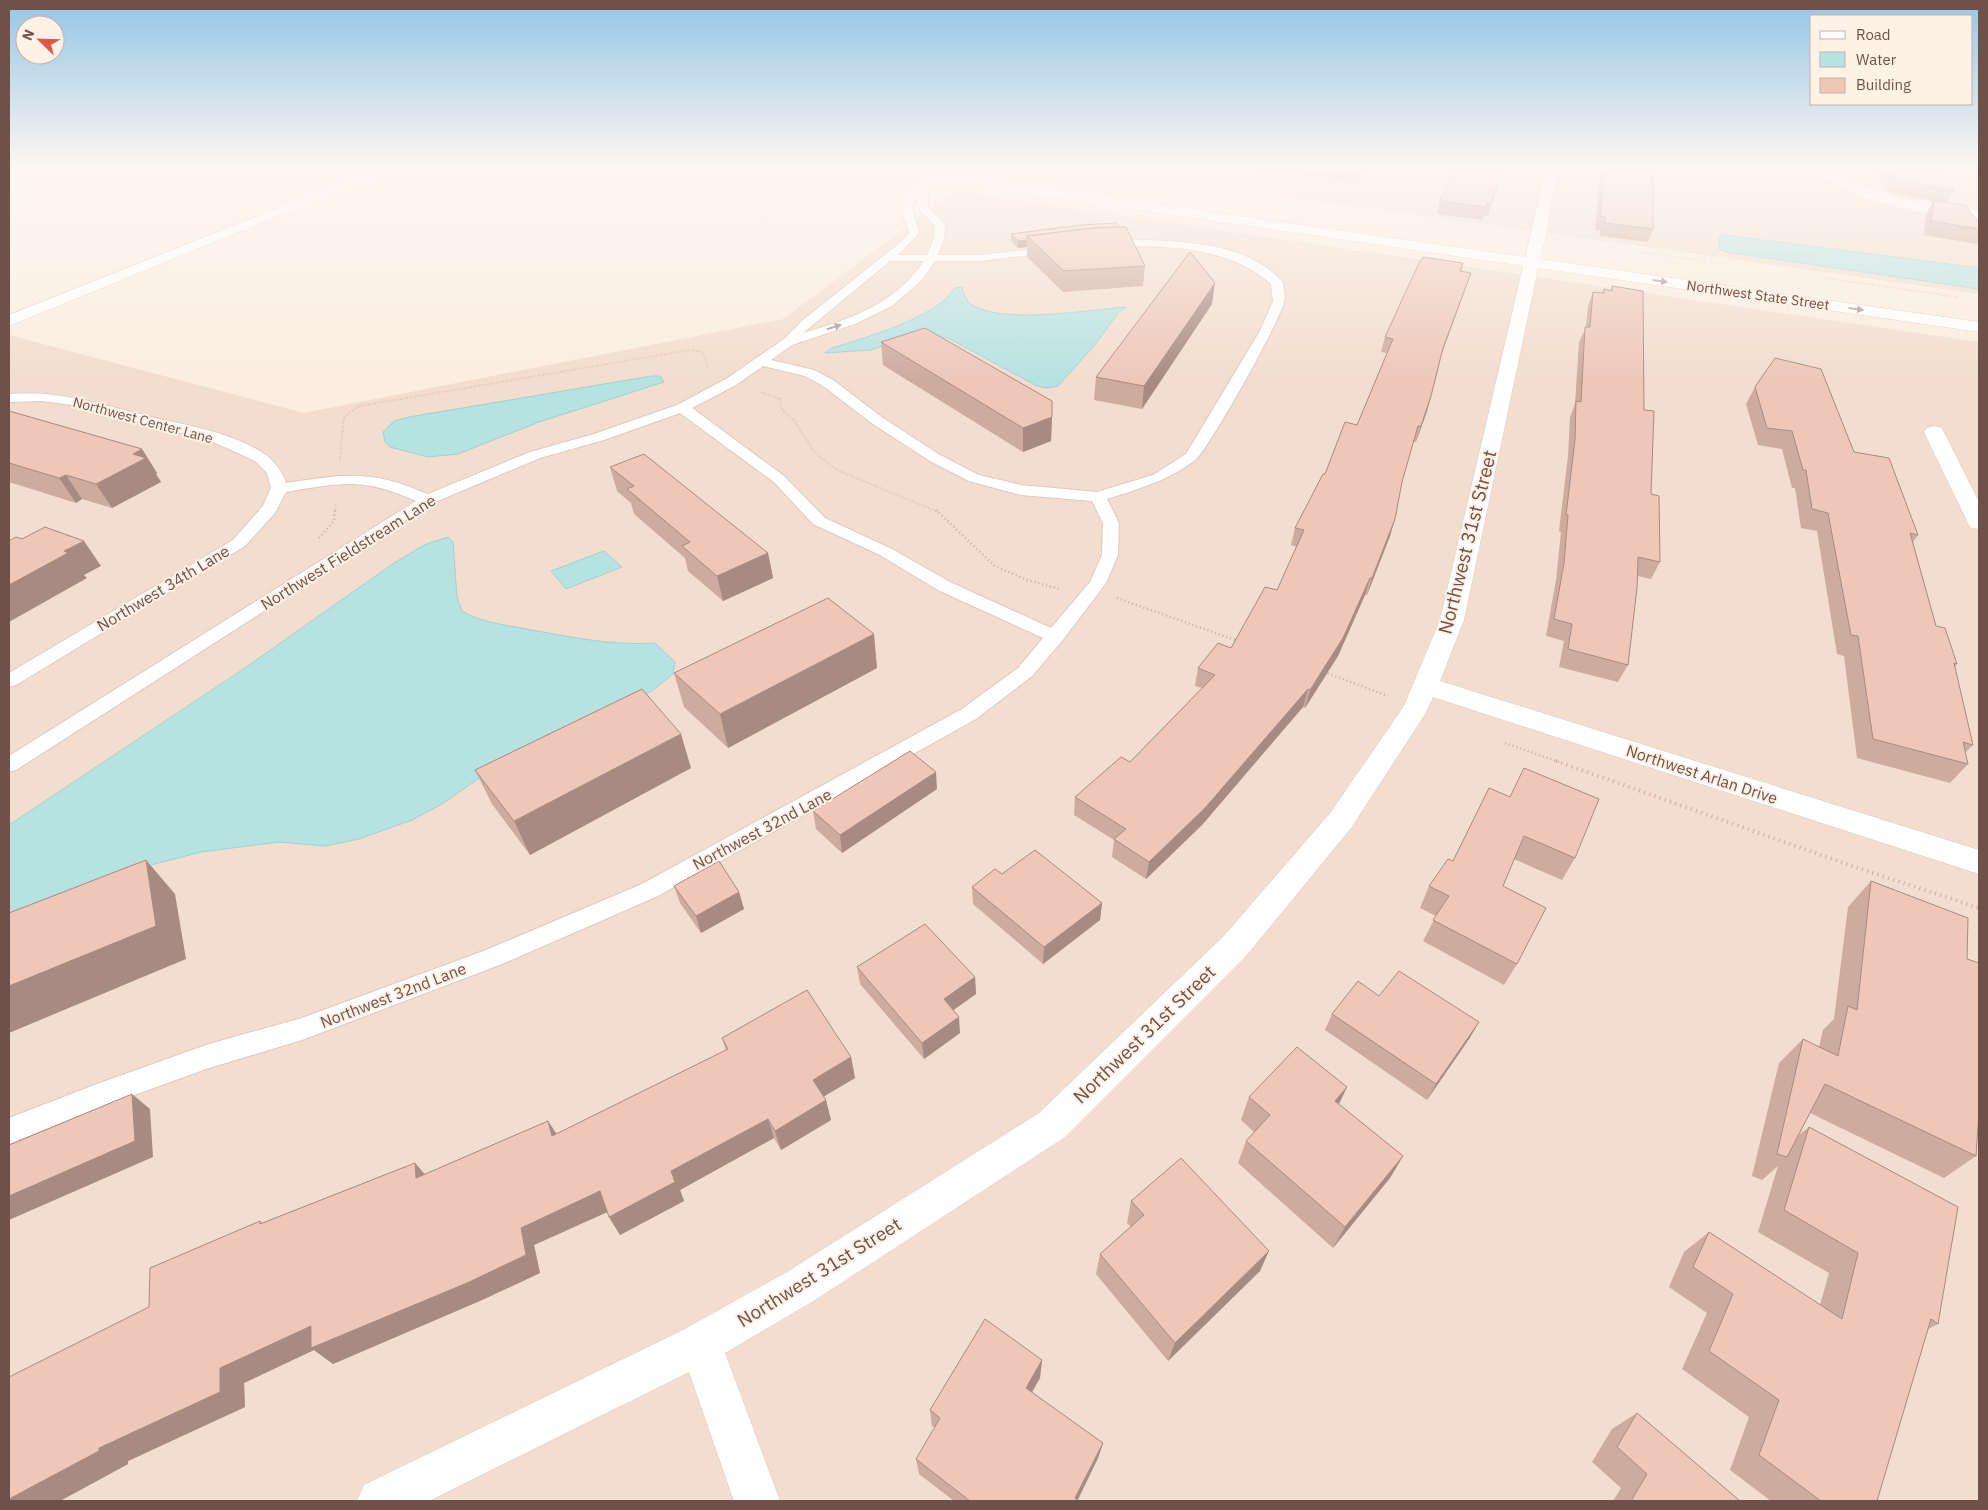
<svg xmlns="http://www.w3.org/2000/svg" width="1988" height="1510" font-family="'IBM Plex Sans',sans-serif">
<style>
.residential{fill:#f2ddcf}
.water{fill:#b6e2e2;stroke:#9dd3d4}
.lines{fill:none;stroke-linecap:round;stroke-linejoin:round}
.lane-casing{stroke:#e0cac0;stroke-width:2}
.street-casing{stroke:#e0cac0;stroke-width:1}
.secondary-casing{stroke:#e4cabd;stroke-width:1}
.path-far2{stroke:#d2aa9d;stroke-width:2;stroke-dasharray:0.5 2;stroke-linecap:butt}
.path-far1{stroke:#d2aa9d;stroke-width:2.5;stroke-dasharray:1 3;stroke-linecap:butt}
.path{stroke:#d2aa9d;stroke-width:4;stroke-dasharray:1 4.5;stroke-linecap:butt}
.lane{fill:#fff;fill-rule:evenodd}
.street{fill:#fff;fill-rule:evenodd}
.secondary{fill:#fff;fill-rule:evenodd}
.wall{fill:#cdab9f}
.shaded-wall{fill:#a78b82}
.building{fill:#eec7b9;stroke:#a78b82}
.oneway{fill:#a99792}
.labels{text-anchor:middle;stroke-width:4;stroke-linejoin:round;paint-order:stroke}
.far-street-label{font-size:14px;fill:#705149;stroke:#fef1e6}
.street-label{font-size:16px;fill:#705149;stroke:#fef1e6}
.near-street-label{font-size:19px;fill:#705149;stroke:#fef1e6}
</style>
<rect width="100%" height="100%" fill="#fbede0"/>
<path class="residential" d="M1075,169H1979V294L1398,212Z
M954,191L1979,342V1501H9V335L304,413L783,319Z"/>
<path class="water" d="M1725,235L1979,268V289L1726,252L1719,249V236Z
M962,287C964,295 967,303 974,306C1005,324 1089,310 1126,307L1119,312L1093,347L1058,386L1047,388L1037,386L948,338L930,336L899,340L871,350L825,353L830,349C865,337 935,319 955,288Z
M652,376H660L664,382L539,422L458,454L428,457L390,447L385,442L383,432L394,421L409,417Z
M448,537L453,542L457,597L462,611C480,622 500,624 521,628C565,636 611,646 655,643L675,662L673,674L652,691L494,768L442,804L412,820L359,839L325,846L279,842L201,852L151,865L9,920V825L242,670L394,563L424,545Z
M604,551L622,567L566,589L551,571Z"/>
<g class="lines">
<defs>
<path id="lane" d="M940,169H952L930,184C925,212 928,204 945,225L944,239L938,255H980L1052,247L1057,250L1056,252L980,261H935L922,280L892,306L855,324L792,345L771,360L814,370L833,380L883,418L940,455L979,475L1021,485L1097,492L1153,475L1186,454L1260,331L1273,301L1271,284C1227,245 1164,246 1108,246L1103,243L1104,241C1115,238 1128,240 1139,240C1185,241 1252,244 1283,283C1283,289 1286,296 1284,302C1280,321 1208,451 1194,461C1167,481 1138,489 1107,499L1119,523L1118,555L1106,583L1062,641L1032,676L976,719L658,896L502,964L302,1040L209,1068L101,1107L9,1144V1118L97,1084L209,1044L302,1018L486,950L642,884L962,709L1018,668L1043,638L938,590L880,555L813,524L774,482L680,413L604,440L540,458L433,503L16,770L9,772V756L416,501C362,477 342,483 286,492L275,513L245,546L16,685L9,687V673L233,540L263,506L271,488L267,473L255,461L209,440L72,405L42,401L9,402V394C60,390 106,406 155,418C191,426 232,433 263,453C274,460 282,471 286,483C347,474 369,469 428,494L530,452L594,434L677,405L726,379L784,339L803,320L901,242L909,233C908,226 904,220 903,214C898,191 924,179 940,169ZM918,193C914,208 925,216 935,226L934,239L927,255H898L919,233L912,206ZM890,261H924C895,304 851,319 803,333ZM763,366L805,376L823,386L873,424L930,461L969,481L1021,495L1092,501L1103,523L1102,555L1090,582L1051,628L950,582L892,549L825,518L784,476L692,408L736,385Z"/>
<path id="street" d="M1357,169H1375V170L1369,174L1359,172Z
M1546,169H1558L1545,240L1539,263L1464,620L1440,681L1979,850V874L1433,697L1425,714L1351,828L1246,956L1065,1137L815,1300L725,1353L780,1501H734L689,1372L429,1501H357L364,1485L685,1329L787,1272L1039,1113L1224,936L1331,812L1404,706L1440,620Z
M1818,169H1832L1860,186L1899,198L1979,211V219C1938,215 1844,203 1818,169Z
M1934,426L1941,428L1944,432L1979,502V529L1971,528L1968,523L1924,432L1927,428Z"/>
<path id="secondary" d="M376,169H393L9,326V315Z
M878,169H911L1979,322V332L884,173Z"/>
</defs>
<use href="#lane" class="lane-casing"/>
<use href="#street" class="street-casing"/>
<use href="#secondary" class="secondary-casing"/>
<path class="path-far2" d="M1640,252L1705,261
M1825,278L1957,297
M761,392L780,399L782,409L794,420L815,453L837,470L938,512
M340,459L344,417L359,406L690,350L703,352L708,367
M335,512L336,502"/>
<path class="path-far1" d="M936,510L995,566L1027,580L1060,589
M319,538L334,521L335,510
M1117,598L1238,641
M1324,672L1388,696
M1505,743L1559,762"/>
<path class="path" d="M1556,761L1849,865L1979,908"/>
<use href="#lane" class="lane"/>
<use href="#street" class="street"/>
<use href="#secondary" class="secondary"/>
</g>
<path class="wall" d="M1254,169H1362L1361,174L1357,182Z
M1502,169L1488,216H1484L1482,220L1437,214L1440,201Z
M1601,169H1653V229L1648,242L1600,236V230H1595Z
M1871,169H1937L1954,191L1947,203L1979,223V239L1977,244L1924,235L1926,214L1933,201L1890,193Z
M1119,227L1145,266L1143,286L1063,292L1027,257V247L1018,248L1011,241V234Z
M1463,263L1461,272L1471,273L1466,287L1441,356L1431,396L1427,411L1416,442H1413L1402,482L1390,536L1367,595H1365L1338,656L1305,708L1303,707L1202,825L1146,879L1112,857L1114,840L1074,815L1075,797L1130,762L1202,688L1195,686L1198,668L1231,648L1277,590L1297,547L1291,545L1295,528L1325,474L1357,425L1387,353L1381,352L1385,337Z
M1612,286L1644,410L1651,494L1660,562L1651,579L1638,576L1628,665L1618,682L1559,667L1564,641L1546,636L1556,580L1561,532L1559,531L1568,456L1570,417L1575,404L1579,342L1586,327L1588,306L1593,292L1602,293L1604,289L1611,290Z
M1212,304L1142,409L1094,400L1096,377Z
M881,342L1052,417L1051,441L1023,452L883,365Z
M1755,387L1854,452L1918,535L1913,542L1936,626L1957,664L1955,667L1973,745L1965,753L1968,764L1950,783L1857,758L1844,656L1837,654L1817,531L1801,528L1795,488H1792L1782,449L1758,445L1746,404Z
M9,411L142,449L157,473L156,474L161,482L112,508L82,499L76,503L9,482Z
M610,467L768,553L773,578L723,601L688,571L685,558L634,514L631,503L617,491Z
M877,668L728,748L684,707L674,673Z
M691,768L530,855L492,804L475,770Z
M1489,788L1575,858L1562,880L1514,859L1503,886L1517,964L1504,985L1423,941L1436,916L1420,908L1429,886L1453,861Z
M937,789L842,853L816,829L813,811Z
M1002,874L1102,903L1100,920L1043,964L973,904L972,887Z
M1871,881L1967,959L1976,1156L1944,1178L1810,1113L1799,1135L1809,1127L1938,1324L1928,1329L1877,1501H1771L1730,1470L1749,1417L1682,1369L1707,1313L1669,1287L1684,1252L1709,1232L1820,1305L1829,1273L1758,1232L1778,1166L1762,1180L1752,1176L1779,1063L1803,1039L1819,1047L1823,1030L1834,1019L1848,907Z
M674,886L739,892L744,909L701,933L680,903Z
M857,967L975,977L976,994L953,1010L960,1033L924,1059L860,984Z
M1379,996L1479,1022L1469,1039L1427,1100L1325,1030L1332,1014Z
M722,1038L851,1057L855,1078L824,1096L826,1100L831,1120L781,1150L774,1138L680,1190L684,1201L620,1235L609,1217L607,1212L534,1245L540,1273L482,1300L333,1364L314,1350L244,1383L245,1407L128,1461V1464L60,1501L149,1307L260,1221L262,1223L415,1163L425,1174L548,1121L557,1134L726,1051Z
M1347,1087L1339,1104L1403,1156L1390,1178L1333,1248L1238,1163L1246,1141L1254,1132L1241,1120L1249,1097Z
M1131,1201L1260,1271L1168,1361L1096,1274L1100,1254L1131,1227L1127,1223Z
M1042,1360L1040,1378L1032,1393L1103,1443L1098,1458L1078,1500L1079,1501H954L919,1474L916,1459L935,1428L932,1426L930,1410Z
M1637,1413L1740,1501H1613L1621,1488L1592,1462L1612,1429Z"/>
<path class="shaded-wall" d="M1359,169H1362L1361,174L1357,182Z
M1027,240V247L1018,248V241Z
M1471,273L1466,287L1438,363L1443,348Z
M1215,283L1212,304L1142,409L1144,386Z
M1431,396L1427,411L1416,442L1421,426Z
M1052,417L1051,441L1023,452V428Z
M142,449L157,473L156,474L161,482L112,508L96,484L133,454Z
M66,475L82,499L76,503L59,478Z
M1395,519L1390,536L1367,595L1372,578Z
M84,541L101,566L84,575L87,578L9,622V585L64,551Z
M768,553L773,578L723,601L717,576Z
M1370,578L1365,595L1338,656L1305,708L1310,690Z
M874,634L877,668L728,748L720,714Z
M1308,689L1303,707L1202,825L1146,879L1149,862Z
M681,734L691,768L530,855L514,821Z
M936,772L937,789L842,853L840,835Z
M146,860L175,894L186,959L9,1033V986Z
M739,892L744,909L701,933L696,916Z
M1102,903L1100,920L1043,964L1044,947Z
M975,977L976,994L945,1016L944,999Z
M959,1017L960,1033L924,1059L922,1043Z
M1479,1022L1469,1039L1427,1100L1436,1084Z
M851,1057L855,1078L818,1100L813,1080Z
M1347,1087L1336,1110L1335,1101Z
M132,1094L150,1109L153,1157L9,1220V1196Z
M826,1100L831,1120L781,1150L775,1131Z
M768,1119L774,1138L680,1190L684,1201L620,1235L609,1217L671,1171Z
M548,1121L560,1140L552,1136Z
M1403,1156L1390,1178L1333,1248L1345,1227Z
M415,1163L431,1182L416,1178Z
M600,1191L612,1210L534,1245L540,1273L482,1300L333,1364L314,1350L244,1383L245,1407L128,1461V1464L60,1501H9V1499L99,1448L220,1368L521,1228Z
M1269,1251L1260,1271L1168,1361L1175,1343Z
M1042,1360L1040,1378L1024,1405L1026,1388Z
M1103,1443L1098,1458L1077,1501L1075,1498Z"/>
<path class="building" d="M1453,169H1502L1492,203H1487L1486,207L1440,201Z
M1605,169H1653V229L1605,223V217L1600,216Z
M1887,169H1937L1954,191L1897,180Z
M1934,201L1965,205L1979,223V229L1931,221Z
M1117,223L1119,227L1093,228L1027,236V240L1018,241L1011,234L1081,225Z
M1126,227L1145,266L1064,271L1027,236L1093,228Z
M1190,252L1215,283L1144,386L1096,377Z
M1423,257L1463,263L1460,271L1471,273L1443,348L1431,396L1421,426H1418L1402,482L1395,519L1372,578H1370L1343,638L1310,690L1308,689L1205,808L1149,862L1114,839L1126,829L1075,797L1121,757L1130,762L1215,675L1198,668L1218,643L1231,648L1265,587L1277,590L1304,530L1295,528L1323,474H1325L1345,422L1357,425L1393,339L1385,337L1419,263Z
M1612,286L1643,291L1644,410L1654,411L1651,494L1659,496L1660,562L1638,557L1637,588L1628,665L1568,649L1572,624L1554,619L1564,563L1568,515H1566L1575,440L1576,401L1581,402L1585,327H1590L1593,292L1604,293V289L1612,291Z
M925,328L1052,401V417L1023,428L881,342Z
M1775,358L1821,369L1854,452L1889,458L1918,535L1910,533L1936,626L1945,628L1957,664L1954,663L1973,745L1963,742L1968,764L1873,739L1858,636L1851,635L1828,513L1812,509L1806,470H1803L1792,431L1767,428L1755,387Z
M9,411L142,449L133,454L146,458L96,484L66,475L59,478L9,463Z
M644,454L768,553L717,576L682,546L690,542L627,489L634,486L610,467Z
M45,527L84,541L64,551L68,553L9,585V541L16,537L22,539Z
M828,598L874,634L720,714L674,673Z
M642,689L681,734L514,821L475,770Z
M910,751L936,772L840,835L813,811Z
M1524,768L1599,799L1575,858L1524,836L1503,886L1546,908L1517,964L1433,920L1449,896L1429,886L1448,859L1453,861L1489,788L1510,797Z
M1035,850L1102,903L1044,947L972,887L995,869L1002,874Z
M146,860L156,926L9,986V913Z
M719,861L739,892L696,916L674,886Z
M1871,881L1968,918L1967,959L1979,963V1112L1976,1156L1825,1084L1787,1157L1777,1154L1803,1039L1838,1056L1848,1006L1857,1010Z
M925,924L975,977L944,999L959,1017L922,1043L857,967Z
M1399,971L1479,1022L1436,1084L1332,1014L1358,981L1379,996Z
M807,990L851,1057L813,1080L826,1100L775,1131L768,1119L671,1171L675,1182L609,1217L600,1191L521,1228L526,1255L467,1283L311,1348V1326L220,1368V1392L99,1448V1451L9,1499V1377L149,1307L150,1268L260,1221V1224L415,1163L416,1178L548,1121L552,1136L728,1049L722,1038Z
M1297,1047L1347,1087L1335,1101L1403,1156L1345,1227L1246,1141L1270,1115L1249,1097Z
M132,1094L135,1141L9,1196V1145Z
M1809,1127L1958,1207L1938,1324L1931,1319L1877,1501H1821L1759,1455L1779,1400L1709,1351L1733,1294L1693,1267L1709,1232L1842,1319L1858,1253L1784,1210Z
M1181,1158L1269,1251L1175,1343L1100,1254L1144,1215L1131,1201Z
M985,1319L1042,1360L1026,1388L1103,1443L1075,1498L1079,1501H970L916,1459L940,1418L930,1410Z
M1637,1413L1740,1501H1631L1647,1474L1617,1447Z"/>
<defs><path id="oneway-solid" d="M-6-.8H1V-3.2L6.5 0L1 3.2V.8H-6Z" transform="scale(1.25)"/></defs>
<g class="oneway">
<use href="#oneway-solid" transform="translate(1660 281) rotate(8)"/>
<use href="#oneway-solid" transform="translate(1856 309) rotate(8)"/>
<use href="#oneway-solid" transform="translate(834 327) rotate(-18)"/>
</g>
<linearGradient id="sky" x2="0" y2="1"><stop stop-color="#94c6e6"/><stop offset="0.44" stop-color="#fdf7f1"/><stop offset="1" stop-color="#fdf7f1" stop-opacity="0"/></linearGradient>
<rect width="1988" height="381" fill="url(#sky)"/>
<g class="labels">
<g class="far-street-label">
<text transform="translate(1758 295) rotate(8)" y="5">Northwest State Street</text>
<text transform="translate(143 420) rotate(15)" y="5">Northwest Center Lane</text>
</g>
<g class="street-label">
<text transform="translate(348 552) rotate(-32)" y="6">Northwest Fieldstream Lane</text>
<text transform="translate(163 588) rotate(-31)" y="6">Northwest 34th Lane</text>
<text transform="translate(1702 774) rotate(18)" y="6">Northwest Arlan Drive</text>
<text transform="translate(762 829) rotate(-28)" y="6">Northwest 32nd Lane</text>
<text transform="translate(393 995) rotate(-21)" y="6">Northwest 32nd Lane</text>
</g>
<g class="near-street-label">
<text transform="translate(1467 542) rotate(-76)" y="7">Northwest 31st Street</text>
<text transform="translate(1144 1034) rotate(-44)" y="7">Northwest 31st Street</text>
<text transform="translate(819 1272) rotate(-32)" y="7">Northwest 31st Street</text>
</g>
</g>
<rect width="1988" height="1510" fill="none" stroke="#705149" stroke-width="20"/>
<rect x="1810" y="15" width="162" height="90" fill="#fef1e6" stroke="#c5b1a7"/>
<rect x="1820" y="31" width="25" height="8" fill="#ffffff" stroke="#c5b1a7"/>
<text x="1856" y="40" font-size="15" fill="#705149">Road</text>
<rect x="1820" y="52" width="25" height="15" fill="#b6e2e2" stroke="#c5b1a7"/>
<text x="1856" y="65" font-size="15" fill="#705149">Water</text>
<rect x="1820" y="78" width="25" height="15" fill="#eec7b9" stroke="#c5b1a7"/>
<text x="1856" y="90" font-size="15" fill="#705149">Building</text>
<g transform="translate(40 40) rotate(293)"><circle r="24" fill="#fef1e6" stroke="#c5b1a7"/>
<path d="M0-4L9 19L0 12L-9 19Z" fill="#df574b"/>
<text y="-8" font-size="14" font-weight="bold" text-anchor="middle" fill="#705149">N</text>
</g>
</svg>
